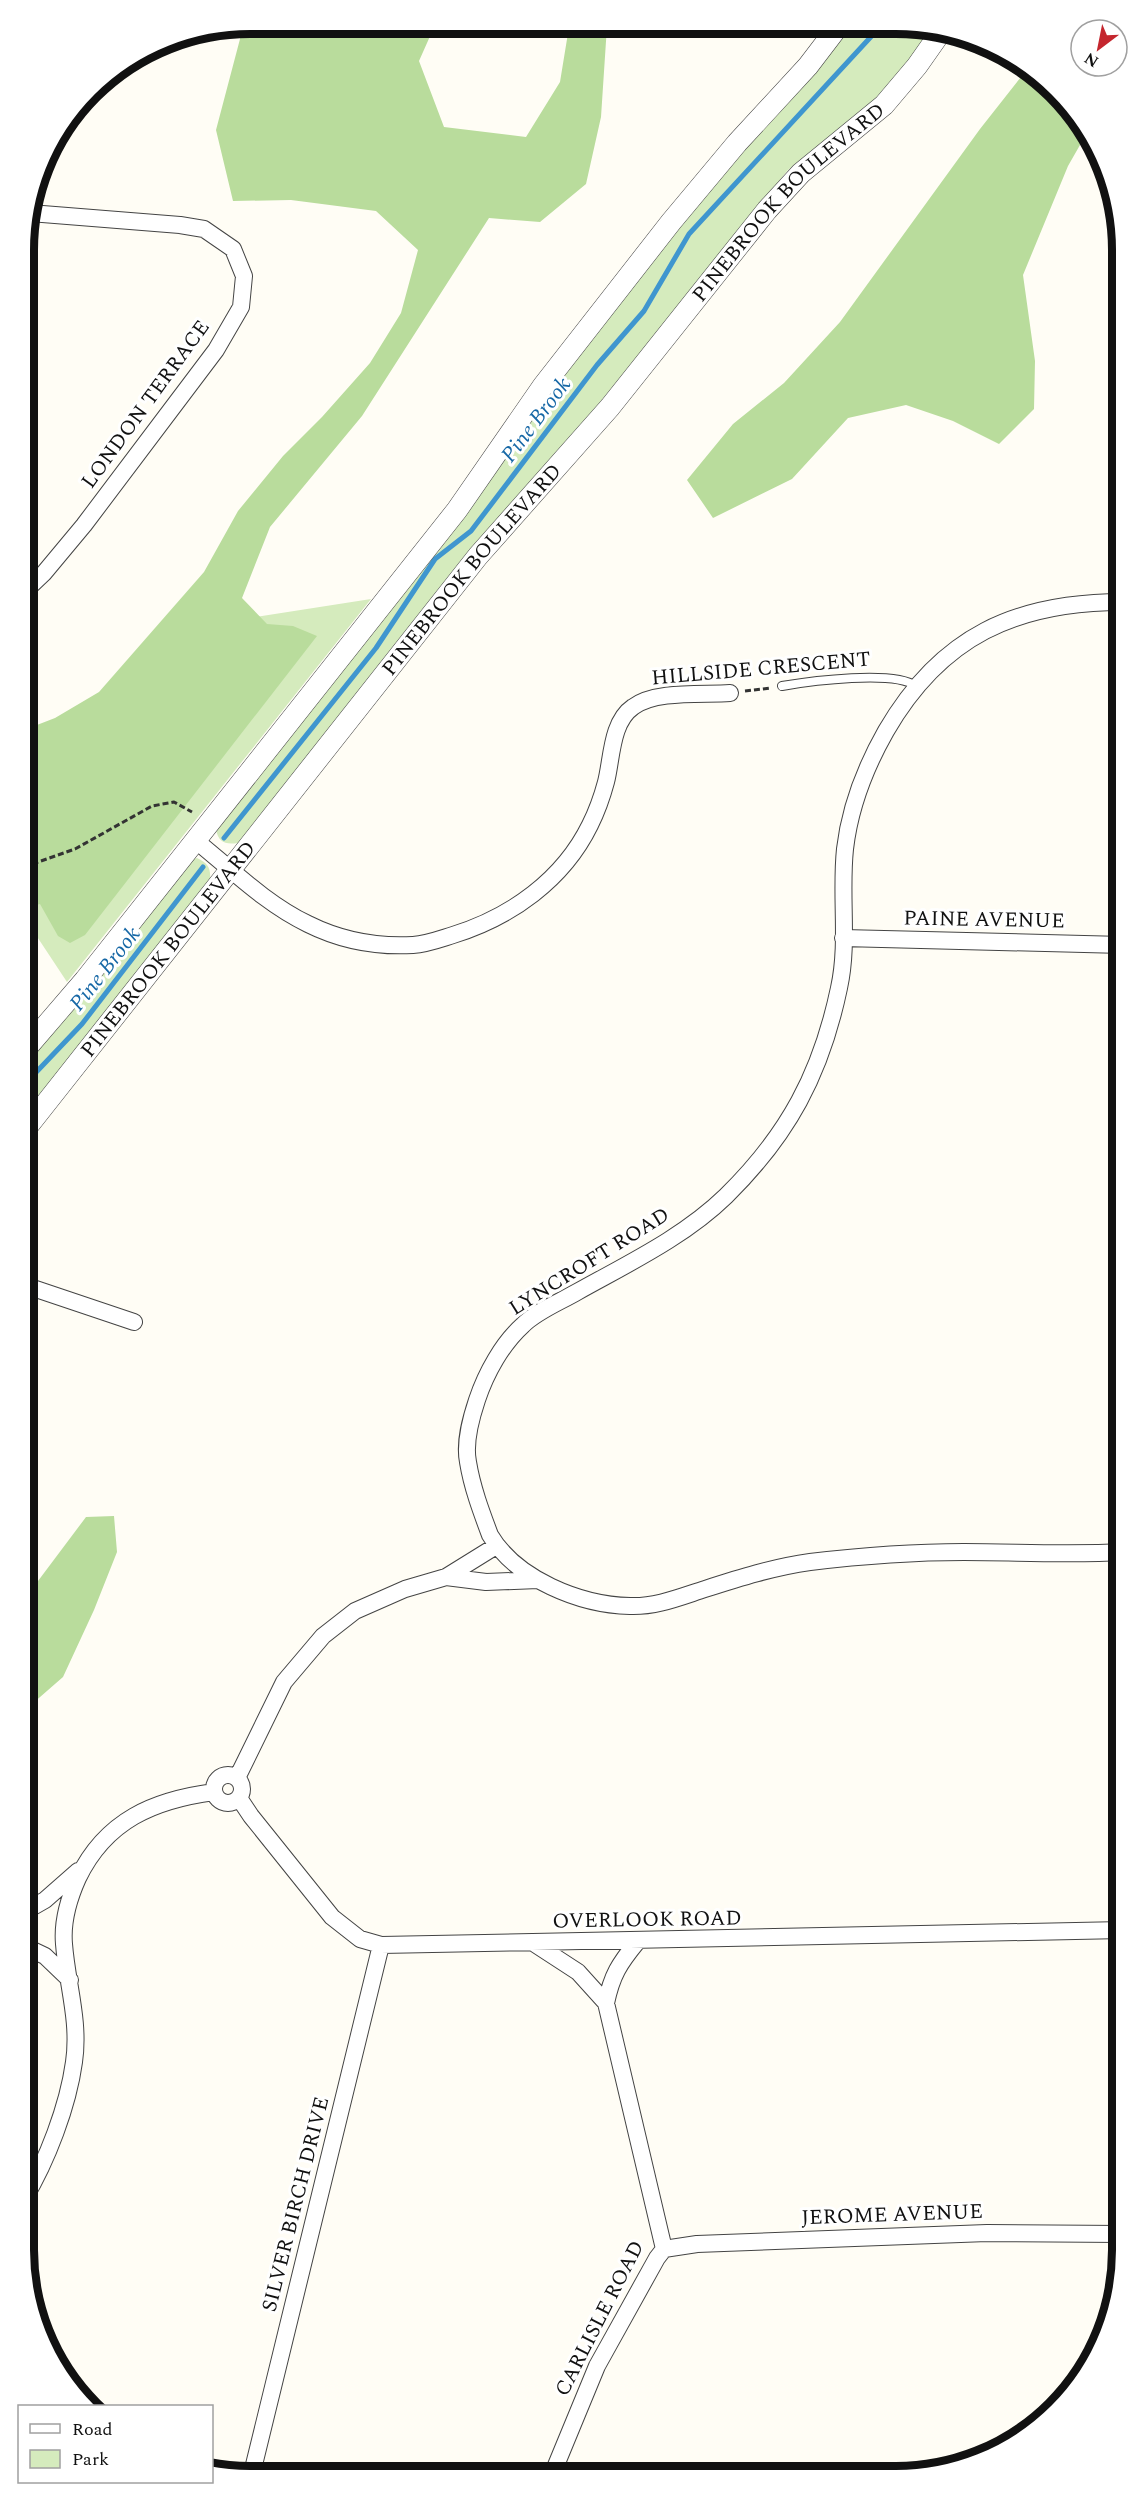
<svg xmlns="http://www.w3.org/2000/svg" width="1147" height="2501" font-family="Spectral,serif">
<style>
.green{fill:#d5ebbd}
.forest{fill:#b9dc9c}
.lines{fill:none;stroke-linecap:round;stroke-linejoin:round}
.stream{stroke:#3f96cf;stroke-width:5}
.service-casing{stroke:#444;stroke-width:10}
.minor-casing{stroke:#444;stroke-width:18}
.tertiary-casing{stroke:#444;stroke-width:22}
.path{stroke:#333;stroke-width:3;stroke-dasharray:6 3;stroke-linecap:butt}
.service{stroke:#fff;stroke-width:8}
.minor{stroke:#fff;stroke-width:16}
.tertiary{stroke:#fff;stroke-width:21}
.labels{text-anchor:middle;stroke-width:6;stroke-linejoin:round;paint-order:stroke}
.street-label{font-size:21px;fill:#111;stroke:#fff}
.water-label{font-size:22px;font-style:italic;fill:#1768a6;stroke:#fff}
.rim{fill:none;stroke:#111;stroke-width:8}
</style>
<rect width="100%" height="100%" fill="#fffdf5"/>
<path class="green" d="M848,28H931L891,87L788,170L563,448L470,549L238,843C225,845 218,842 216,829L519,430L736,156L837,43Z
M371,599L67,982L28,923L24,924V759L223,622Z
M197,858C208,863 211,868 210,880L24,1115V1060L188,861Z"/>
<path class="forest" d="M250,24L435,25L419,61L444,127L526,137L560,82L568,33L563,26H607L601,117L586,184L540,222L489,218L362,416L270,527L242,598L267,624L293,626L317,636L85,935L70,943L58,936L40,904L24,908V730L55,718L99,692L204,572L238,511L283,456L322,417L370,363L401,313L418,250L376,211L291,200L233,201L216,130L240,39L239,26Z
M1028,68L1046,80L1088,131L1068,166L1023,275L1035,361L1034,409L999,444L953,421L906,405L848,418L792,479L713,518L687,480L733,424L784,383L840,322L980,129Z
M114,1516L117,1552L94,1610L63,1677L24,1711V1595L29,1593L86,1517Z"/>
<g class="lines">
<path class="stream" d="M224,838L376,648L435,559L471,531L597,365L644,311L689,234L879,28
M24,1085L82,1024L203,867"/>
<defs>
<path id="service" d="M782,686C811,681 894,670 916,686
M24,1410L32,1413"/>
<path id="minor" d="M24,592L44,573L84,525L216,350L241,307L244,276L233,249L204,229L180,225L30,213
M195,840C231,869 266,904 308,924C340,940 377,947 413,945C427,944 440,939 453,935C511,917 563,880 590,825C597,811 602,797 606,782C612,759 611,722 633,707C655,690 703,695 730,693
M843,938L1123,945
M24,1285L134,1322
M1123,1552C1070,1555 1017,1552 964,1552C913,1552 860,1556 810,1562C774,1567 739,1578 705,1589C680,1597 656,1607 630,1606C580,1605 516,1579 490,1535C481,1511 472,1487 468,1462C464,1442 471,1418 477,1400C486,1373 502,1344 523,1325C537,1311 560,1302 577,1292C627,1264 684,1237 726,1196C788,1135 821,1074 839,988C849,943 840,896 845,849C850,806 865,768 886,731C941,636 1016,602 1123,602
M446,1577L486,1582L538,1580
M214 1789a14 14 0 1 1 28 0a14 14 0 1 1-28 0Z
M237,1778L284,1682L323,1636L355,1611L405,1589L446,1577L496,1546
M239,1798L251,1816L332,1917L360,1939L381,1945L1123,1930
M24,1912L45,1900L78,1871
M535,1944L578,1972L606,2003L664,2249
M24,1946L45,1956L70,1980
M606,2003C612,1975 619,1964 637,1942
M24,2199C47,2161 68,2106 74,2062C80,2021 67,1984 64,1944C62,1921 69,1898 78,1878C106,1820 154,1800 214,1792
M664,2249L697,2244L987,2233L1122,2234
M252,2473L381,1945
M552,2475L597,2366L657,2258L664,2249"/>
<g id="tertiary">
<path d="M24,1051L85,980L457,510L543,386L671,222L737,143L808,66L837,28"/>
<path id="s1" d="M24,1131L478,556L610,407L767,210L801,173L884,105L917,66L943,29"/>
</g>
</defs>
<use href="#service" class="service-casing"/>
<use href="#minor" class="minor-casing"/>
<use href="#tertiary" class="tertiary-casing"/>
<path class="path" d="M745,691L771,688
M24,867L75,849L152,806L174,802L192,812"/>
<use href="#service" class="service"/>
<use href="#minor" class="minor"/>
<use href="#tertiary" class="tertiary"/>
</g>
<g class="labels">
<g class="street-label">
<text dy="7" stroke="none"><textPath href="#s1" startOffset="1204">PINEBROOK BOULEVARD</textPath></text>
<text transform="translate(145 404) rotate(-54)" y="7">LONDON TERRACE</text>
<text dy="7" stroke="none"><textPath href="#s1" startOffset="718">PINEBROOK BOULEVARD</textPath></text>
<text transform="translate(761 668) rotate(-5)" y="7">HILLSIDE CRESCENT</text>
<text transform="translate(984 919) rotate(1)" y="7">PAINE AVENUE</text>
<text dy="7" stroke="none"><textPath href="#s1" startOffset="232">PINEBROOK BOULEVARD</textPath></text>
<text transform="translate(589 1261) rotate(-32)" y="7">LYNCROFT ROAD</text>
<text transform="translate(647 1919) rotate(-1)" y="7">OVERLOOK ROAD</text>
<text transform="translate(295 2204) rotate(-76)" y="7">SILVER BIRCH DRIVE</text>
<text transform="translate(892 2214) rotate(-2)" y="7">JEROME AVENUE</text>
<text transform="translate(599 2318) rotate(-63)" y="7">CARLISLE ROAD</text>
</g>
<g class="water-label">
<text transform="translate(535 419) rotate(-53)" y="8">Pine Brook</text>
<text transform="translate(104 968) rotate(-52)" y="8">Pine Brook</text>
</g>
</g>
<path d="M0 0H1147V2501H0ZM250 34H896A216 216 0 0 1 1112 250V2250A216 216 0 0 1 896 2466H250A216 216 0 0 1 34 2250V250A216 216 0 0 1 250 34Z" fill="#fff" fill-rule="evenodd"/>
<path class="rim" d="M250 34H896A216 216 0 0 1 1112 250V2250A216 216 0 0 1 896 2466H250A216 216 0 0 1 34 2250V250A216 216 0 0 1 250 34Z"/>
<rect x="18" y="2405" width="195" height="78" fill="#ffffff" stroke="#a0a0a0" stroke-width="1.5"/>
<rect x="30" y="2424" width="30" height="9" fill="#ffffff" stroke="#a0a0a0" stroke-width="1.5"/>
<text x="72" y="2435" font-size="18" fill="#111111">Road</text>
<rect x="30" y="2450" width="30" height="18" fill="#d5ebbd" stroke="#a0a0a0" stroke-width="1.5"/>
<text x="72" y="2465" font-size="18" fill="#111111">Park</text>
<g transform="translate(1099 48) rotate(212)"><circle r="28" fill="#ffffff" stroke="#a0a0a0" stroke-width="1.5"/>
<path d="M0-4.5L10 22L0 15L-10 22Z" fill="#c4262e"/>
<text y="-9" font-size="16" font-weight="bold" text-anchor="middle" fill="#111111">N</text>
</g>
</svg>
